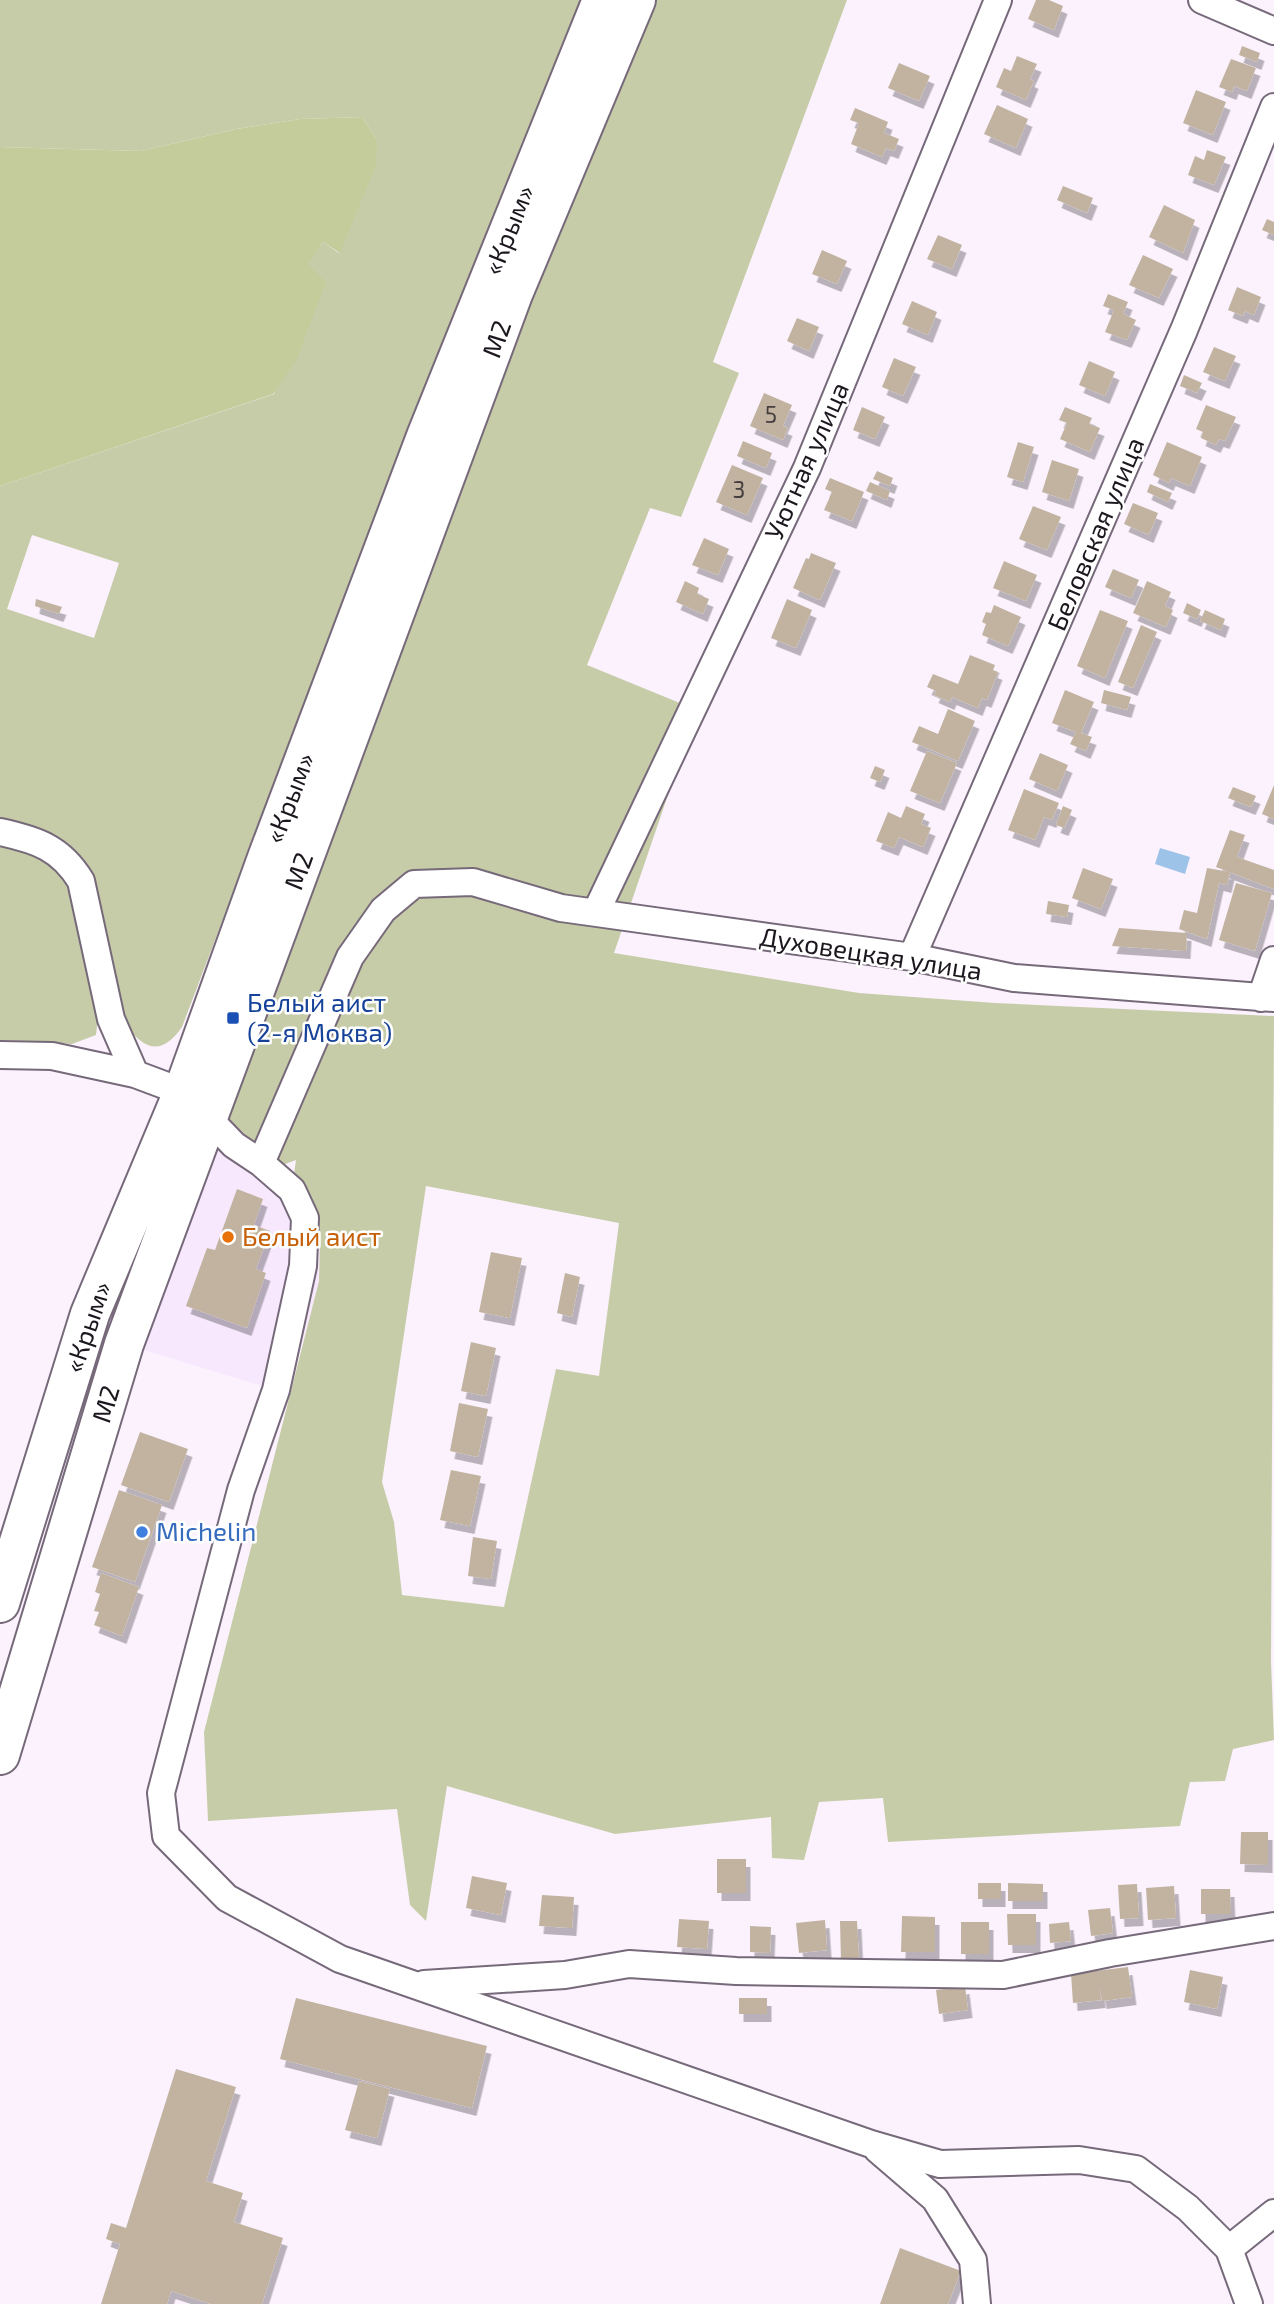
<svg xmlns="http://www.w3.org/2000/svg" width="1274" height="2304" font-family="'Exo 2',sans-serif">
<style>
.built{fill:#f7e8fd}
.green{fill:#c7cca8;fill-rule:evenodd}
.forest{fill:#c5cc9b}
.water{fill:#9ec3e8}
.building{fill:#c1b3a0;filter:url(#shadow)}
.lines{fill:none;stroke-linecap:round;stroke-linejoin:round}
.minor-casing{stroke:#76697a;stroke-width:30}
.highway-casing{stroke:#76697a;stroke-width:42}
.minor{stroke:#fff;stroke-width:26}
.highway{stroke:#fff;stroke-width:38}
.transit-dot{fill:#1a4fb4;stroke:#fff;stroke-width:2.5}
.food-dot{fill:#e8710a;stroke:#fff;stroke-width:2.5}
.shop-dot{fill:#3f7fe0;stroke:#fff;stroke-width:2.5}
.labels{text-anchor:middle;stroke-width:5;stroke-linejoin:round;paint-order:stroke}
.number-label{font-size:23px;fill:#453e3e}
.street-label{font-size:26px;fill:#1c171e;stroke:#fff}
.transit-label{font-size:26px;fill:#164399;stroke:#fff;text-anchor:start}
.food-label{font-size:26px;fill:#c56008;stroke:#fff;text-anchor:start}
.shop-label{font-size:26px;fill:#366cbe;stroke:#fff;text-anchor:start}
</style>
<defs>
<filter id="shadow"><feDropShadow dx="4.5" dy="8" stdDeviation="0" flood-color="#0004"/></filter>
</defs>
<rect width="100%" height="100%" fill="#fbf2fe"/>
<path class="built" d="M166,1086L227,1118L280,1166L294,1174L312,1198L320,1225L319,1281L289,1391L276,1390L124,1344L90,1314Z"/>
<path class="green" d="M0,0H582L332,633L182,1027C163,1054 147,1052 127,1027L94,884L0,822V486L274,394L307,264L323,242L339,253L377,140L362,117L300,119L236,129L141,151L0,147ZM32,535L119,563L94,638L7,609Z
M634,0H847L713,362L739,373L681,517L650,508L587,665L697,710L614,953L859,993L995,1003L1274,1016L1271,1662L1274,1740L1233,1749L1225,1781L1190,1782L1180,1826L888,1842L883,1798L819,1802L804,1860L772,1858L771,1817L615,1834L447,1786L426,1921L410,1905L397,1809L208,1821L204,1732L319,1281C320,1232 324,1215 294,1174L296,1160L280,1166L227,1118ZM426,1186L619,1223L599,1376L556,1369L504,1607L402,1595L394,1522L382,1482Z
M0,846C20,852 44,855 59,871C73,887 92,990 98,1017L96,1035L72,1044L0,1040Z"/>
<path class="forest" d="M362,117L377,140L376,165L340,253L323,242L308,264L326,282L296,361L273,394L0,486V147L141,151L236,129L300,119Z"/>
<path class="water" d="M1160,848L1190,857L1185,874L1155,864Z"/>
<path class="building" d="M1036,0H1049L1063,6L1054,30L1028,19Z
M1242,46L1260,53L1257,62L1239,55Z
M1017,56L1037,64L1030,79L1034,81L1026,100L996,87L1004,68L1011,71Z
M1231,59L1256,68L1247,91L1234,86L1232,92L1219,87Z
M899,63L930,76L919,101L888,88Z
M1196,90L1226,102L1213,135L1183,123Z
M997,105L1028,119L1016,148L984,134Z
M855,108L888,122L884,133L899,139L894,151L886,148L882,157L851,144L859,123L850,120Z
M1207,150L1226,157L1214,185L1188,175L1195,156L1204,160Z
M1063,186L1093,198L1087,213L1057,200Z
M1164,205L1195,220L1183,253L1149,237Z
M1267,219L1274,222V235L1262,230Z
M938,235L962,245L952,269L927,259Z
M822,250L847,261L837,284L812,274Z
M1143,255L1173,269L1159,298L1129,285Z
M1237,287L1261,297L1254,315L1245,311L1243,316L1228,310Z
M1108,294L1128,302L1123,314L1136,320L1127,340L1105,332L1114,310L1103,306Z
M912,301L937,312L928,335L902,324Z
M797,318L819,327L809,351L787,341Z
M1214,347L1236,356L1225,381L1203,372Z
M894,358L916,367L903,396L882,387Z
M1089,361L1115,372L1105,396L1079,385Z
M1184,375L1202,383L1197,393L1180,386Z
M764,393L792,405L783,426L788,428L783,440L750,426Z
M1206,405L1236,417L1225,441L1219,439L1216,445L1201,438L1203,432L1196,429Z
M862,407L885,417L875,439L853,430Z
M1065,407L1092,418L1089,424L1100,428L1090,452L1060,439L1067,423L1059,420Z
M743,441L772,453L766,468L737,456Z
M1018,442L1034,447L1023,482L1007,477Z
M1167,442L1202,457L1190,486L1171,478L1169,483L1153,475Z
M1052,460L1079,469L1069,501L1042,492Z
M732,465L763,478L747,515L716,502Z
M877,471L893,478L890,486L873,479Z
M830,478L864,492L852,521L824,510L832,492L825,489Z
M870,482L890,491L887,500L866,491Z
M1150,484L1172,493L1168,502L1147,492Z
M1133,503L1158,513L1149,535L1124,524Z
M1033,506L1061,517L1047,550L1019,539Z
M704,538L729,549L718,575L692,565Z
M811,553L836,563L820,600L793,588L806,558L809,559Z
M1004,561L1037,575L1026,601L993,588Z
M1113,569L1139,580L1131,598L1105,587Z
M685,581L699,588L697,594L709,599L703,614L676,602Z
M1147,581L1171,592L1165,606L1173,610L1166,627L1133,613Z
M36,599L62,607L59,614L35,606Z
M787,599L812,610L796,648L771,638Z
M1187,603L1201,610L1197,619L1183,613Z
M994,605L1021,617L1008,646L982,635L986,624L982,622L986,612L991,613Z
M1100,610L1128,621L1105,678L1077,666Z
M1205,610L1225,619L1221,630L1200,621Z
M1141,625L1157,632L1133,688L1118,682Z
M970,655L995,665L993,670L998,672L987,700L982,698L978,708L952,697L950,702L934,695L936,691L927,687L933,674L958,684Z
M1065,690L1094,702L1081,733L1092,737L1086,751L1070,744L1076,732L1052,723Z
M1104,690L1131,697L1127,710L1101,703Z
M948,709L975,721L958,761L912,742L919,726L938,734Z
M927,751L957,763L940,803L910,791Z
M1040,753L1068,765L1057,791L1029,779Z
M875,766L885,770L880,782L870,778Z
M1274,785V819L1262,814Z
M1233,787L1256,796L1251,807L1228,798Z
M1024,789L1059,803L1052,820L1044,817L1035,840L1008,830Z
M906,806L925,814L921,824L931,828L923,847L899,837L894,848L876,841L888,812L901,818Z
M1063,806L1072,810L1064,828L1056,825Z
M1230,830L1245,835L1237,857L1274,870V889L1216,867Z
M1083,868L1113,879L1101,909L1072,898Z
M1207,868L1230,872L1227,885L1219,883L1207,939L1179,929L1184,910L1197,913Z
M1236,883L1272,893L1255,951L1219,940Z
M1048,901L1069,905L1067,917L1046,914Z
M1119,928L1187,933L1186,951L1112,946Z
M237,1189L263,1199L254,1225L270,1231L256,1269L266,1273L247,1328L186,1306L207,1248L215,1250Z
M491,1252L522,1258L510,1318L479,1312Z
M565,1273L580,1277L572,1317L557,1313Z
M471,1342L496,1348L486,1396L461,1391Z
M459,1403L488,1409L478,1457L450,1451Z
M140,1432L188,1449L169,1502L121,1485Z
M451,1470L481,1476L470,1526L440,1520Z
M119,1490L162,1505L135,1582L92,1567Z
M473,1537L497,1541L491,1579L468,1576Z
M101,1573L139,1587L122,1636L94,1625L99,1612L94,1611L100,1594L95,1592Z
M1241,1832H1268V1865L1240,1864Z
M717,1859H746V1893H717Z
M472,1876L507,1883L501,1915L466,1908Z
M978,1883H1001V1899H978Z
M1008,1883L1043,1884V1901H1008Z
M1137,1884L1139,1918L1120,1919L1118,1885Z
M1174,1886L1176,1918L1148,1920L1146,1888Z
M1201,1889H1230L1231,1914H1201Z
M542,1895L574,1897L572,1928L539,1926Z
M1110,1908L1113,1933L1091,1936L1088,1910Z
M1007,1914H1036V1945H1008Z
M902,1916L935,1917V1952H901Z
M679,1919L709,1921L707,1949L677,1947Z
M825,1920L827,1950L799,1953L796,1923Z
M840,1921H857L859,1961L841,1962Z
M961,1922H989V1954H961Z
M1069,1922L1071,1941L1050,1943L1049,1924Z
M750,1926L771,1927L770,1953L750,1952Z
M1128,1967L1132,1997L1102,2001L1100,1986L1101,2000L1073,2003L1071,1974Z
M1190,1970L1223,1977L1217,2009L1184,2002Z
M965,1986L968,2010L939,2014L936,1990Z
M296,1998L487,2046L472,2108L280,2059Z
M739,1998H767V2014H739Z
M176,2069L236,2087L206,2181L243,2193L234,2222L283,2238L262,2304H211L171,2291L167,2304H101L120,2244L106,2239L111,2223L126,2228Z
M359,2081L390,2089L377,2138L345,2130Z
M900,2248L961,2271L948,2304H880Z"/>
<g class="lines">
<defs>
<path id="minor" d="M1202,0L1274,31
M0,832C37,840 61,848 81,881L111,1019L135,1074L183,1092L234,1145L261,1163L292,1190L305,1218L303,1266L276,1390L241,1490L161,1793L166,1836L227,1898L340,1959L871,2144L940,2164L1079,2160L1136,2169L1188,2208L1229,2249L1249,2304
M596,912L807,468L998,0
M912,957L1184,330L1274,107
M1261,998L1274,960
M0,1055L52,1056L135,1074
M261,1163L350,957L383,910L414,884L473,882L561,908L912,957L1014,978L1274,998
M424,1984L565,1975L629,1964L736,1971L1003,1975L1110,1953L1274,1926
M878,2150L935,2199L973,2260L977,2304
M1229,2249L1274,2213"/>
<path id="highway" d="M0,1603L90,1314L183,1092L267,858L427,434L602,0
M0,1755L124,1344L513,294L636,0"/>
</defs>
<use href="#minor" class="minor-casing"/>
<use href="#highway" class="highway-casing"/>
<use href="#minor" class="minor"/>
<use href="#highway" class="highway"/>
</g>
<rect class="transit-dot" x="226" y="1011" width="14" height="14" rx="3.5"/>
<circle class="food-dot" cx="228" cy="1237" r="7"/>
<circle class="shop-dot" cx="142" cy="1532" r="7"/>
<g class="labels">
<g class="number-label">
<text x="771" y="423">5</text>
<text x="739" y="498">3</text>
</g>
<g class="street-label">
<text transform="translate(509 230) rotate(-68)" y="9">«Крым»</text>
<text transform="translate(497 339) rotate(-70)" y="9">М2</text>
<text transform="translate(807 461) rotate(-66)" y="9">Уютная улица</text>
<text transform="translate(1096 534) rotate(-67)" y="9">Беловская улица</text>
<text transform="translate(290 798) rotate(-69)" y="9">«Крым»</text>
<text transform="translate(299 871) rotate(-70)" y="9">М2</text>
<text transform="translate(871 954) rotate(9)" y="9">Духовецкая улица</text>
<text transform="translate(88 1327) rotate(-71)" y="9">«Крым»</text>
<text transform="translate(106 1404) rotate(-73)" y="9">М2</text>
</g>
<g class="transit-label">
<text x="247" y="1012">Белый аист<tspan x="247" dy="30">(2-я Моква)</tspan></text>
</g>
<g class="food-label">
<text x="242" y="1246">Белый аист</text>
</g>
<g class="shop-label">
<text x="156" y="1541">Michelin</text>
</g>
</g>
</svg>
